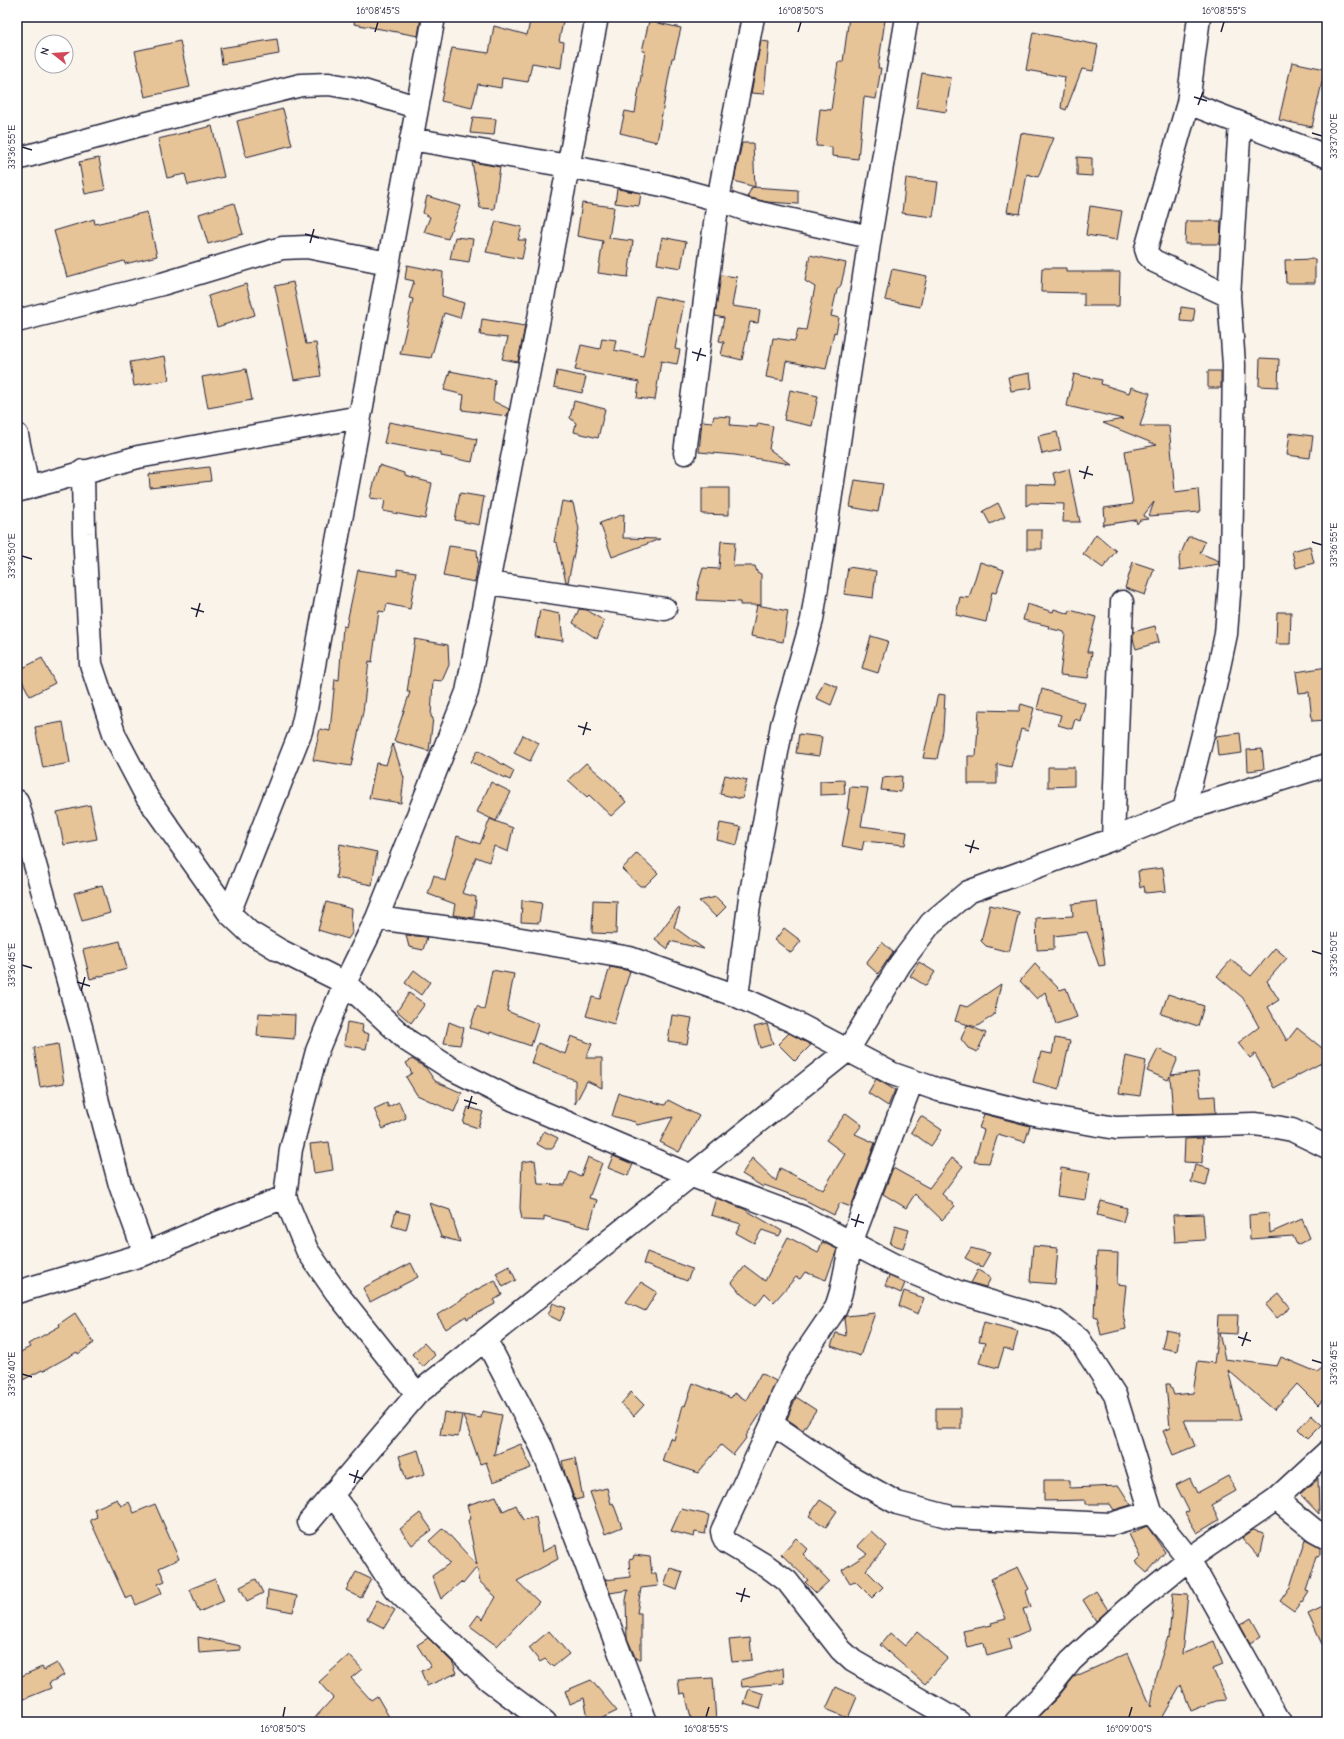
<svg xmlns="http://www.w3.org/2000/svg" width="1344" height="1739" font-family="'Comic Neue',sans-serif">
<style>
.building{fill:#e7c398;stroke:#22223b}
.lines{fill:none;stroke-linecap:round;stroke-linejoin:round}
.minor-casing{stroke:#22223b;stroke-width:25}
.minor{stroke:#fff;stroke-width:22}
.ticks{fill:none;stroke:#22223b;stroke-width:1.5}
.neatline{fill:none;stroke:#22223b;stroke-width:1.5}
.ticks-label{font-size:10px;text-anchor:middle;fill:#22223b}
</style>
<rect width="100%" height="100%" fill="#faf3ea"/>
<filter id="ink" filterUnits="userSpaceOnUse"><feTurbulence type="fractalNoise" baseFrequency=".025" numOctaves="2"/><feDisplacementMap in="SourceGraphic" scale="8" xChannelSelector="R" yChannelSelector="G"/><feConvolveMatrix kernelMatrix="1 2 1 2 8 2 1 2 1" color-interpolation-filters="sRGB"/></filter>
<g filter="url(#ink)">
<path class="building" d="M355,17H421L418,36L354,24Z
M531,17H564L559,41L564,42L561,68L532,63L528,82L502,78L501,88L478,84L472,108L441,101L452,48L489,53L494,26L527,35Z
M849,17L885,20L878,68H881L876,99L864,97L858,159L832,156V147L816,146L820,109L831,110L838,62H843Z
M649,21L681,28L674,58H672L657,142L620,133L625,111L635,113L645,51H642Z
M1033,32L1098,45L1093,71L1082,69L1066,110L1061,108L1065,77L1026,70Z
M277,39L279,54L222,64L220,48Z
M180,41L190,87L145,97L135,51Z
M761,41L769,42L764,94L751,93Z
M1292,62L1325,69L1312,127L1279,120Z
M922,73L951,78L946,112L916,107Z
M283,109L292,145L246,157L237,121Z
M473,117L496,119L494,135L470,133Z
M212,126L224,177L188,185L185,174L167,178L158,139Z
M1021,133L1054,138L1038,177L1027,174L1020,214L1007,212Z
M742,143H753L755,187L734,181Z
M1077,157L1092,158V176L1077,175Z
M99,158L105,190L85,194L79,162Z
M472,162L500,167L494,209L480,208Z
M906,178L938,182L933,217L902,213Z
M752,187L798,190V204L767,202L747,197Z
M617,189L641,193L639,206L615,203Z
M427,196L460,206L448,239L424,232L430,217L423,213Z
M234,203L243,234L208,244L199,214Z
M582,203L614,207L609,238L633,241L628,277L598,273L603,241L577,236Z
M1090,206L1122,211L1117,240L1086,235Z
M147,212L157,256L125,264L124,261L67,277L54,231L94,219L95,224Z
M496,221L522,227L518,240H526L522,259L486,252Z
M1186,221H1221L1220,244H1185Z
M455,237L473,239L469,262L450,259Z
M662,237L686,242L681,268L657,264Z
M810,255L846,263L841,285L837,290L831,316L839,318L836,333L834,332L826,369L786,361L783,380L766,377L773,338L795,341L798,329L806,330L815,287L805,281Z
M1315,259V283H1286L1285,260Z
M407,265L443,272L442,296L464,303L460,318L444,313L431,358L400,354L413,299L409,298L414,281L405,279Z
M1042,268H1066V272H1120L1119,306H1084V293L1041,292Z
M892,269L927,276L920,307L885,300Z
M721,275L737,277L732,306L760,310L758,323L750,322L742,360L721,355L724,342L719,341L724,318L715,316Z
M293,282L306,344L316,343L321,376L294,380L275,286Z
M246,284L255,315L217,327L208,296Z
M655,296L684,302L675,349L680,350L677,364L661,361L655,400L637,398L639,382L575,370L581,345L600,349L602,338L616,340L614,350L643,356Z
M1181,307L1195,309L1193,322L1180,321Z
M482,319L525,326L518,362L502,359L508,338L480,335Z
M165,356L169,380L134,386L130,362Z
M1260,358L1279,359L1278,387L1259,386Z
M246,369L252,400L208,408L202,377Z
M450,371L495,380L493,401L509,409L507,416L462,410L464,395L444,390Z
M557,371L586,377L582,393L554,387Z
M1208,371H1221V388H1208Z
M1030,373L1032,388L1011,391L1008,377Z
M1074,374L1102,380L1101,384L1129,393L1131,387L1150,393L1140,426H1169L1175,492L1198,489L1200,512L1149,516L1154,502L1143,516L1149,519L1140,520L1137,524L1136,520L1102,525L1105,520L1104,508L1133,504L1125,451L1157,445L1103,423L1123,419L1067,406Z
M790,390L818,396L812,426L784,420Z
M574,401L605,409L598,438L574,432L576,423L570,418Z
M714,416L731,417L730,425L757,427L758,423L773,426L769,449L790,464L735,455L699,452L702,421L712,422Z
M389,422L477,439L472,462L441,456V453L384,443Z
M1057,432L1061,450L1042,454L1038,436Z
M1290,433L1313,436L1310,458L1287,455Z
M379,465L405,473V476L432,483L425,519L383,511L385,500L370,498Z
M209,467L211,481L150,488L149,474Z
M1069,469L1080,522H1063L1064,504L1031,503L1026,506V484L1056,485L1053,473Z
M855,480L883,484L878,512L850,507Z
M702,488H729V515L702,514Z
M460,493L484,497L479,525L455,520Z
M562,501L573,503L579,529L568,582H566L557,543L554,542Z
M998,503L1005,517L990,524L983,511Z
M624,514L623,538L660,539L612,557L600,523Z
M1027,530H1042V549H1027Z
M1096,534L1116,551L1103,568L1083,554Z
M1188,537H1193L1205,542L1200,553L1219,561V564L1180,570L1179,558Z
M721,541L735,542L733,566H755L757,572L761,574V605H740V602L697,600L699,581L703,568L719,569Z
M449,546L477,550L478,563L475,582L443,576Z
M1310,546L1314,563L1296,568L1292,551Z
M980,562L1004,570L996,593L992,592L986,622L956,615L960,597L969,598Z
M1133,562L1154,569L1145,595L1125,588Z
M848,567L876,571L873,598L844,594Z
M397,569L416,572L410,609L387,604L385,612L379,611L372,662L369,661L363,712L351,766L313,760L320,729L330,731L335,679L339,680L343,626L346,627L358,570L397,576Z
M1027,604L1053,612L1054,609L1069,614L1070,610L1096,617L1087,652H1092L1088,678L1060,675L1065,634L1064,632L1048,628L1049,626L1023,620Z
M757,605L788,611L783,642L751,636Z
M579,609L587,610L604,621L597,639L573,623Z
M540,610L560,614L563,641L535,637Z
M1277,612H1291L1290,644H1276Z
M1155,626L1159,642L1136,649L1133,639V632Z
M871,636L888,641L878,673L862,668Z
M415,639L448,645L449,665L442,681L433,680L431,717L433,718L429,751L394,741L410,692H407Z
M42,658L55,683L30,696L17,671Z
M1327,667V720L1312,721L1309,692L1299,693L1296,672Z
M824,681L838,687L831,705L816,698Z
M1042,689L1085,703L1080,721L1075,719L1072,729L1058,725L1061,715L1037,709Z
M938,694L945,695L943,731L937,759L923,758Z
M1021,704L1034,708L1028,731L1021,729L1011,767L997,764V784H968V756H976L979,710L1019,711Z
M63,722L70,763L43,768L35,727Z
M1240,733L1242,753L1218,756L1216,736Z
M799,734L822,737L819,756L796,753Z
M523,735L539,743L530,761L514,753Z
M393,744L404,778L401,803L369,798L376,763L386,765Z
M1262,749L1264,769L1248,771L1247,750Z
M478,750L514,771L510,780L471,762Z
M586,763L613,786L626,802L611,816L589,795L587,797L568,780Z
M1048,767H1074V786L1048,787Z
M725,775L747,780L742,799L720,794Z
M902,776L901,792L881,790L883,778Z
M844,780L845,794L820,795V781Z
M491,782L511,792L496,821L477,812Z
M850,787L868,788L861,826L907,832L905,845L864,841L862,850L842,846L849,809H847Z
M90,805L97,839L64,845L57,812Z
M490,819L513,828L508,852L494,846L489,862L476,857L462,893L476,897L474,918L453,915L455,904L428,894L434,875L445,881L457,836L480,844Z
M720,823L741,827L737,845L717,840Z
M340,844L377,852L372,885L336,878Z
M637,853L658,873L645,886H640L622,869Z
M1163,868L1166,891L1145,893L1144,886L1140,888L1138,871Z
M102,885L110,913L82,921L74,893Z
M716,897L726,907L716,917L699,901Z
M522,900L542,903L539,923L521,922Z
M593,900L617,901L616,934L592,933Z
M1097,901L1105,965L1099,966L1087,932L1054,936V949L1037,950L1036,918L1073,916L1072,904Z
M326,902L352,909L351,920L352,933L348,939L318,930Z
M990,905L1019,912L1009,952L986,946L981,941Z
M678,908L680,909L674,927L704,949L670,941L668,949L655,939Z
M784,928L801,941L791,953L775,940Z
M406,935L427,937L423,950L409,947Z
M120,941L127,969L90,979L83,950Z
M882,942L893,952L878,974L866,963Z
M1275,948L1287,958L1267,981L1279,1000L1268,1007L1287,1041L1297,1028L1327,1052V1060L1274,1088L1255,1054L1250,1058L1238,1043L1259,1027L1243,998L1217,976L1231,960L1251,976Z
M919,962L935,972L926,986L910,976Z
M1035,964L1060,990L1066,988L1077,1017L1056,1024L1045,992L1037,999L1020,981Z
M610,967L630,971L614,1024L586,1016L592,997L600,999Z
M414,970L430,982L421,995L405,983Z
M492,970L514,974L507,1011L538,1024L531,1046L490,1032V1034L470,1028L477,1006L484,1010Z
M1001,984L994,1015L976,1027L955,1021L960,1005L967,1007Z
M409,993L425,1004L411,1023L397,1011Z
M1168,994L1204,1006L1198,1026L1161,1014Z
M259,1013L295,1015L294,1039L257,1036Z
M672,1015L692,1018L687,1044L668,1041Z
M347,1022L363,1025L362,1032L369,1034L366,1049L344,1045Z
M449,1022L464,1028L460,1045L444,1043Z
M767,1024L773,1044L760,1048L754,1027Z
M967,1025L986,1033L977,1052L968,1048L961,1039Z
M789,1033L811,1045L795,1061L778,1044Z
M571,1036L592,1044L586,1058H602V1088L587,1081L575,1104V1080L531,1063L538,1043L565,1054Z
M1055,1038L1070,1041L1059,1089L1033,1082L1041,1052L1052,1054Z
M58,1044L64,1083L40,1087L34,1048Z
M1158,1049L1178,1058L1171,1075L1198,1072L1201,1097L1215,1096L1216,1113L1173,1114L1170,1076L1168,1080L1147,1071Z
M1126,1056L1146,1061L1140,1096L1119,1093Z
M412,1059L426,1068L435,1081L462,1093L454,1112L417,1095L406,1077L412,1073L406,1063Z
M876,1079L895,1090L888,1106L868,1093Z
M619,1093L665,1105L668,1100L699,1116L679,1152L660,1142L673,1117L637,1125L635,1122L612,1116Z
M399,1102L406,1118L383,1129L374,1109L387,1103L388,1107Z
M468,1107L483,1112L478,1128L463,1123Z
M846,1113L862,1125L855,1134L875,1143L851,1207L840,1203L834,1215L803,1199L764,1185L763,1187L742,1174L752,1158L776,1181L780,1168L823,1190L845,1154L826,1140Z
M984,1114L1030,1126L1025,1142L998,1134L989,1163L974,1162L984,1130L979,1128Z
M921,1116L942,1130L931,1146L911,1132Z
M544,1131L558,1138L552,1149H546L537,1144Z
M1203,1138L1202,1163L1184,1162L1185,1139Z
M329,1142L333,1170L314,1173L310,1144Z
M613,1156L633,1164L628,1176L608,1168Z
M588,1157L602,1163L589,1198L597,1200L589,1228L544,1216V1221L522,1220L520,1208L522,1162L535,1160L538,1184L565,1185L570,1172L581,1176Z
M952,1158L963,1166L942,1194L955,1206L942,1220L915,1194L906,1208L883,1194L893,1168L929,1188Z
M1195,1165L1210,1169L1206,1186L1191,1182Z
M1061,1168L1090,1173L1086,1200L1057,1196Z
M716,1198L744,1209L782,1231L779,1236L762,1230L754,1243L736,1233L741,1224L711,1215Z
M1101,1201L1127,1208L1123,1222L1097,1215Z
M429,1203L450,1210L460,1242L441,1237Z
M396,1211L410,1214L406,1230L392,1226Z
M1269,1213L1270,1233L1302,1219L1310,1238L1297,1245L1293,1236L1250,1239L1249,1215Z
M1203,1214L1205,1240L1175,1242L1173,1215Z
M895,1226L909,1230L903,1248L890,1244Z
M788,1237L818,1253L822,1242L837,1249L826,1280L805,1272L800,1279L796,1277L774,1302L765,1293L756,1305L741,1294L732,1283L745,1266L765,1281Z
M1033,1246L1058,1248L1055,1284L1030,1282Z
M971,1248L990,1253L982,1267L965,1258Z
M647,1252L692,1269L687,1281L643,1264Z
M1097,1252L1118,1253L1117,1284L1126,1285L1123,1314L1126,1329L1101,1335L1097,1317L1094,1316Z
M411,1263L418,1277L370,1302L363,1288Z
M509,1266L516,1280L503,1287L496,1273Z
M978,1270L991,1278L986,1287L971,1283Z
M889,1276L905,1283L901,1293L885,1286Z
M495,1280L502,1295L494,1300L495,1304L467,1319L466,1316L446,1329L437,1315L476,1290Z
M641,1282L657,1292L645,1311L626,1302Z
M904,1291L924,1298L918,1314L899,1306Z
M1279,1294L1290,1308L1277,1318L1266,1305Z
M553,1303L566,1308L560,1321L548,1315Z
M75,1313L94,1343L78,1354L77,1352L43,1371L42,1370L17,1383V1354L30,1347L28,1344L60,1326L59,1324Z
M875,1313L860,1356L831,1346L836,1333L846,1336L844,1318L846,1316Z
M1218,1315H1238L1237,1334L1219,1333L1225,1359L1277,1366L1281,1357L1317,1372L1327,1364V1395L1318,1405L1297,1384L1274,1410L1228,1370L1241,1420H1184L1195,1446L1173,1455L1163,1431L1170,1428L1166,1384H1170L1174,1395L1193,1393L1198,1361L1214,1363L1218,1333H1217Z
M984,1322L1018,1331L1013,1351L1004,1348L998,1368L979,1363L985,1343L979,1342Z
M1166,1330L1180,1333L1177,1351L1162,1348Z
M424,1343L435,1355L423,1367L412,1354Z
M761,1373L776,1381L765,1407L746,1436L747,1437L733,1455L721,1445L698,1473L662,1461L670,1438L674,1440L683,1405L685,1406L693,1383L731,1398L734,1393L746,1400Z
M631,1392L644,1405L634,1416L621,1404Z
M796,1397L816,1410L803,1430L787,1419Z
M936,1408H961V1429H936Z
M482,1411L502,1415L494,1455L521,1444L531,1468L493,1482L486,1462L480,1464L463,1415L481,1418Z
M444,1412L462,1415L458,1437L440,1435Z
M1311,1415L1322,1425L1308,1439L1298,1429Z
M418,1450L425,1474L406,1480L399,1456Z
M575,1458L583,1498L575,1500L565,1474L562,1461Z
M1228,1476L1236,1491L1211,1505L1219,1520L1197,1533L1185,1513L1189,1511L1176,1485L1190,1478L1197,1493Z
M1318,1478L1319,1514L1300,1494Z
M1044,1480H1070V1488L1119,1486L1131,1505L1114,1510L1110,1504H1086V1500L1044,1501Z
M607,1488L611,1504L613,1503L622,1527L605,1534L590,1492Z
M496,1496L503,1511L516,1505L523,1520L536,1517L542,1552L555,1545L558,1559L517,1581L539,1602L497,1646L470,1626L478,1615L483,1619L496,1597L480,1582L477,1567L463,1584L461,1582L441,1599L432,1576L450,1563L429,1541L443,1528L477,1565L468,1520L471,1519L467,1505Z
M117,1499L121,1506L129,1502L134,1513L155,1504L179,1559L159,1568L165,1581L158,1584L162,1593L136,1605L132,1596L126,1599L90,1520L97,1517L94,1509Z
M820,1500L837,1511L826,1527L809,1516Z
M681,1509L709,1515L705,1534L695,1532L694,1537L671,1531Z
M420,1513L432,1530L412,1545L400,1529Z
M1147,1526L1165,1552L1147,1573L1135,1562L1140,1557L1129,1534Z
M1253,1530L1264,1533L1259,1557L1242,1538Z
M871,1531L887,1546L866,1570L883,1587L872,1598L855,1581L850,1583L842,1570L867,1554L857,1546Z
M796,1538L808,1549L803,1554L829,1581L816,1593L805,1582L808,1580L781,1554Z
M1305,1539L1320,1547V1555L1317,1556L1306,1591L1309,1592L1302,1603L1301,1602L1294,1611L1280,1601L1290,1587Z
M634,1555L650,1557L652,1574H656L658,1586L641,1588L637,1613H641V1659H636L627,1638L626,1600L628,1590L610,1593L605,1580L630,1577L629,1560L633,1559Z
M1018,1567L1029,1589L1026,1591L1031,1607L1023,1609L1030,1630L1008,1639L1011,1649L987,1656L984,1643L967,1647L963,1631L992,1625L991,1623L1006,1619L991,1579Z
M670,1568L683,1572L677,1590L664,1585Z
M356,1572L371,1579L361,1598L346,1590Z
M215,1579L224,1601L199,1612L190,1589Z
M256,1579L263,1593L247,1601L240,1587Z
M268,1590L297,1596L293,1612L267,1607Z
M1096,1591L1108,1610L1096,1621L1083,1600Z
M1173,1593L1188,1594L1182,1654L1214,1641L1223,1665L1213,1669L1226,1700L1216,1701L1191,1711L1181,1685L1160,1722H1033L1058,1697L1074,1677L1128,1653L1151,1707L1156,1674L1168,1637L1169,1638Z
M377,1600L395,1610L384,1628L367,1619Z
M1327,1605V1655L1308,1614Z
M1251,1618L1261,1636L1250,1643L1240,1625Z
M549,1631L569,1654L553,1667L545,1659L540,1662L529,1648Z
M917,1632L948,1658L925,1684L880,1645L890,1633L905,1646Z
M198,1637L241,1646V1650L199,1653Z
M428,1638L453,1663L457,1673L427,1686L421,1671L431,1667L417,1645Z
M750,1638L752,1660L732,1662L729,1640Z
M349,1655L362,1669L351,1678L371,1700L377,1696L392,1722H311L333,1698L319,1682Z
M57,1663L64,1675L49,1683L51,1688L17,1702V1678L42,1667L44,1670Z
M783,1668L784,1683L742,1687L741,1680Z
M713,1678L716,1722H692L685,1693L680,1694L678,1680Z
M591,1680L617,1711L594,1722H589L584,1698L570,1704L565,1691Z
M836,1687L857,1697L848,1718L826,1709Z
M749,1689L764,1694L760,1709L744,1704Z"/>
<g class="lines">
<defs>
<path id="minor" d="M1199,17L1188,103L1146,249L1148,255L1154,261L1229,296
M1188,103L1326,156
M411,139L568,166L667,186L718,200L747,210L870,237
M17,159L144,124L301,85L329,84L357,89L416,107
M17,321L162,284L282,248L307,247L388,263
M17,435L28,488
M685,453L718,200L753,17
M83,471L84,533L91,664L115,736L147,797L229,913L249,932L279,950L345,983L408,1041L450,1068L514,1100L692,1176L802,1217L894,1265L958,1292L1055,1321L1079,1339L1115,1395L1151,1512L1189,1559L1280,1722
M17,491L138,457L360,417
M488,583L665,609
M17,801L81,1027L98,1102L120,1185L145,1254
M1184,810L1215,686L1226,634L1231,568L1234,365L1229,296L1240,123
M1113,839L1122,602
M229,913L301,731L305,714L434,17
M377,918L480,932L630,958L737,996L792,1021L893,1074L939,1090L1039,1115L1116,1128L1254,1124L1271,1126L1292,1130L1327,1147
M737,996L750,898L782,725L812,620L870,237L907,17
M912,1081L851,1243L841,1292L836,1308L802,1358L792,1377L782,1397L772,1424L722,1531L723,1536L726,1542L768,1567L787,1581L841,1650L853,1661L959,1722
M17,1292L145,1254L202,1229L285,1197
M486,1340L542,1448L646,1722
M417,1394L336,1292L307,1250L285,1197L291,1149L317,1051L345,983L377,918L467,692L597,17
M772,1424L844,1473L897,1503L951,1517L1111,1524L1151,1512
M332,1495L346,1513L395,1589L489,1680L545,1722
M1276,1499L1314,1530L1327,1537
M309,1522L417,1394L848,1050L900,964L931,923L968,892L1113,839L1184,810L1327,765
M1016,1722L1049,1688L1071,1661L1126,1610L1189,1559L1276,1499L1327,1452"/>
</defs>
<use href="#minor" class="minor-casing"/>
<use href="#minor" class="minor"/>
</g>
</g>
<path class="ticks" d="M375,32L378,22M798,32L801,22M1221,32L1224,22M1194,97L1207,101M1198,105L1203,92M1312,133L1322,136M22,147L32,150M305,234L319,238M310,243L314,229M692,352L706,356M697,361L701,348M1079,471L1093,475M1084,479L1088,466M1312,542L1322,545M22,556L32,559M191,608L204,612M196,617L200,603M578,726L591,730M583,735L587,722M965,845L979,849M970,853L974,840M1312,951L1322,954M22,965L32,968M77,982L90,986M81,991L85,977M464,1100L477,1104M468,1109L472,1096M851,1219L864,1223M855,1227L859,1214M1238,1337L1251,1341M1242,1346L1247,1332M1312,1360L1322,1363M22,1374L32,1377M349,1474L363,1479M354,1483L358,1470M736,1593L750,1597M741,1602L745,1588M283,1717L285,1707M706,1717L709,1707M1129,1717L1132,1707"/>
<rect width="1344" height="1739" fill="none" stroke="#fff" stroke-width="44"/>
<g transform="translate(54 54) rotate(287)"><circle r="19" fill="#ffffff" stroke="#a7a7b1"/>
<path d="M0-3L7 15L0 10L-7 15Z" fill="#d1495b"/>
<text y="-6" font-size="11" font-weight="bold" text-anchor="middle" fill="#22223b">N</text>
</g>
<rect x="22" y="22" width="1300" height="1695" class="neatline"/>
<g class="ticks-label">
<text x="378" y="14">16°08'45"S</text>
<text x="801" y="14">16°08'50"S</text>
<text x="1224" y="14">16°08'55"S</text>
<text transform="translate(1333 136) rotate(-90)" y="4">33°37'00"E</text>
<text transform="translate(11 147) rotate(-90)" y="4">33°36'55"E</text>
<text transform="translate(1333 545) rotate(-90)" y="4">33°36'55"E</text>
<text transform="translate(11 556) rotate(-90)" y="4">33°36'50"E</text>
<text transform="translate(1333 954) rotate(-90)" y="4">33°36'50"E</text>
<text transform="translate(11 965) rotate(-90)" y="4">33°36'45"E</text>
<text transform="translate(1333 1363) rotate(-90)" y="4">33°36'45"E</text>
<text transform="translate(11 1374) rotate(-90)" y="4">33°36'40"E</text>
<text x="283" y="1732">16°08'50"S</text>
<text x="706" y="1732">16°08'55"S</text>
<text x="1129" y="1732">16°09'00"S</text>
</g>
</svg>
